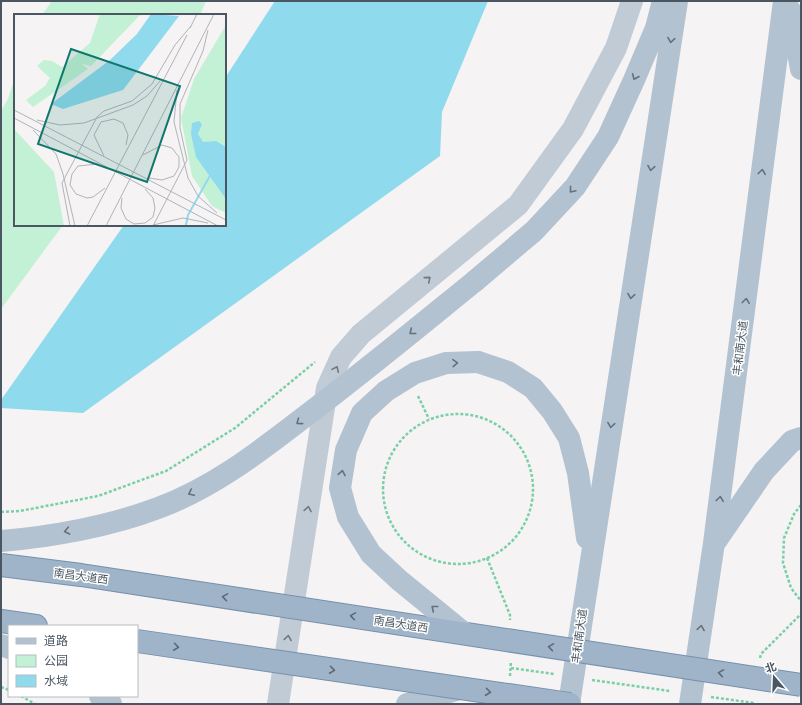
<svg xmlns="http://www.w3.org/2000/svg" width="802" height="705" font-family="'Fira Sans Condensed','Noto Sans SC',sans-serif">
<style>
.green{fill:#c3f1d5}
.water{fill:#90daee}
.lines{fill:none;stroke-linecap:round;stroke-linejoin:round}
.trunk-casing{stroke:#7690ad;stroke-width:24}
.path{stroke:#7ad0a6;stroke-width:2.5;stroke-dasharray:3 2;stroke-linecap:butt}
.secondary{stroke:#c1cbd6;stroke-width:22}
.primary{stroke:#b3c2d1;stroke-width:22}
.trunk{stroke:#9fb4c9;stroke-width:22}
.trunk-bridge-casing{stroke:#7690ad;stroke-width:24;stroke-linecap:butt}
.primary-bridge{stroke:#b3c2d1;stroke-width:22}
.trunk-bridge{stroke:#9fb4c9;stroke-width:22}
.oneway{stroke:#64717d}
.oneway2{stroke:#6e7984}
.oneway3{stroke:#5b6976}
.labels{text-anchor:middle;stroke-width:3;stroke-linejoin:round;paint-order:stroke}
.street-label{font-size:11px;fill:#4a5661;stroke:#fff}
.inset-river{fill:none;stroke:#90daee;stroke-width:2}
.inset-road{fill:none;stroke:#b1b4b9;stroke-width:1}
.view{fill:#0f766e;fill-opacity:0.15;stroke:#0f766e;stroke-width:2}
.inset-edge{fill:none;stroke:#4a5661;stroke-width:2}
</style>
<rect width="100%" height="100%" fill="#f5f3f3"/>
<path class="green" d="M52,1H206L200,15H42Z
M15,77V225H63L1,309V111L8,99Z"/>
<path class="water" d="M275,1H488L442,112L440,156L83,413L1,408V400L124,225H225V78Z"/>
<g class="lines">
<defs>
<path id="trunk" d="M1,621L36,626"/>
</defs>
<use href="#trunk" class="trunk-casing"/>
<path class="path" d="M418,396L429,419
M383 489a75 75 0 1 1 150 0a75 75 0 1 1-150 0Z
M801,505L794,514L784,538L783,563L791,588L801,601
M1,512L20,511L98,496L166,471L235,428L315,362
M487,558L510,615V620
M760,658L761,654L801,614
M511,668L554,674
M510,676L511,661
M592,680L670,691
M1,687L9,690
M21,696L35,704
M711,697L754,703"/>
<path class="secondary" d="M278,704L327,388L341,357L361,334L518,205L573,129L616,48L632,1"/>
<path class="primary" d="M790,10L801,69
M475,281L534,231L575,187L608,137L634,80L656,28L663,1
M478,362L508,372L533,388L552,411L569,438L578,473L587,538
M716,541L764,471L792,441L801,438
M1,645L9,648
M100,696L111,704
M407,704L460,689
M569,704L677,1
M690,704L714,543L784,1"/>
<use href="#trunk" class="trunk"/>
<defs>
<path id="trunk-bridge" d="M1,565L81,575L801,685
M137,641L570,704"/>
</defs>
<use href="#trunk-bridge" class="trunk-bridge-casing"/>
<path class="primary-bridge" d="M1,541C51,537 111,526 158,508C210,489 255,455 299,421C359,376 417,328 475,281
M464,633L399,580L371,554L348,517L340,488L346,450L362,413L386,391L415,373L446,363L478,362"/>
<use href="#trunk-bridge" class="trunk-bridge"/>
</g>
<defs><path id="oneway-chevron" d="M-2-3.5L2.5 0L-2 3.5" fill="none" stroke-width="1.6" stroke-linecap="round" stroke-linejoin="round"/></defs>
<g class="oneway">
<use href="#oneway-chevron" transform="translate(671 40) rotate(99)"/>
<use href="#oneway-chevron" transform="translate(635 77) rotate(113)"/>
<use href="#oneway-chevron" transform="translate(651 168) rotate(99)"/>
<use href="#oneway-chevron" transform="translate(762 172) rotate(-83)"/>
<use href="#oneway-chevron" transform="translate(572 190) rotate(130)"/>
<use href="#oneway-chevron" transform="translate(631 296) rotate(99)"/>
<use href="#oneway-chevron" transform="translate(746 301) rotate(-83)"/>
<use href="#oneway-chevron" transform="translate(412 332) rotate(141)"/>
<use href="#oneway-chevron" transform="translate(455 363) rotate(-2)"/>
<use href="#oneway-chevron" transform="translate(299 422) rotate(143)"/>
<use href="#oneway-chevron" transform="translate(611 425) rotate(99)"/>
<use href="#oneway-chevron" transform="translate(342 473) rotate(-80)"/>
<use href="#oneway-chevron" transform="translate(191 493) rotate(155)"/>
<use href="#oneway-chevron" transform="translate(720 499) rotate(-83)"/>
<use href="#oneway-chevron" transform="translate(67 531) rotate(169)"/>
<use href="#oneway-chevron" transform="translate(434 608) rotate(-141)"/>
<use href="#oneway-chevron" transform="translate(701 628) rotate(-81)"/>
</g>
<g class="oneway2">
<use href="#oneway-chevron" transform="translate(428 279) rotate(-40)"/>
<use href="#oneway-chevron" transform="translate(336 369) rotate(-66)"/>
<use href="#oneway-chevron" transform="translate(308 509) rotate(-81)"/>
<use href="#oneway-chevron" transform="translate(288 638) rotate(-81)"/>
</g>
<g class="oneway3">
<use href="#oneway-chevron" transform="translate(225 597) rotate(-171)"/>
<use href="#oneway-chevron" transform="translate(353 616) rotate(-171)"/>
<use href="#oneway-chevron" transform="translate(176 647) rotate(8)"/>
<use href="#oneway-chevron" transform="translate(551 647) rotate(-171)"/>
<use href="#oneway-chevron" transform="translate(332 670) rotate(8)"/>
<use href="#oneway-chevron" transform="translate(721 673) rotate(-171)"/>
<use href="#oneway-chevron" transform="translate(488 692) rotate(7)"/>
</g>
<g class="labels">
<g class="street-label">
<text transform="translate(740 348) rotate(-83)" y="4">丰和南大道</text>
<text transform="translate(81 576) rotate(8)" y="4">南昌大道西</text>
<text transform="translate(401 624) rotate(9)" y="4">南昌大道西</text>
<text transform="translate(579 636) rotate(-82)" y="4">丰和南大道</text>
</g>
</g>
<g transform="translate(14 14)">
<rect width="212" height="212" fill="#f5f3f3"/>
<path d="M86,0H127L77,52L68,50L74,55L19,93L12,86L31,72L36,64L23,52L30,46L38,47L48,53L76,29ZM212,11V199L198,192L178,162L167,104L180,65ZM0,115L40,158L50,212H2L0,202Z" fill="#c3f1d5"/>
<path d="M137,0L165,2L109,76L49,95L37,90L96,46L123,20ZM185,107L188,110L184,120L189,128L202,127L212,133V185L182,143L177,120L178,109Z" fill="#90daee"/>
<path class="inset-river" d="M172,211L174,201L198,158"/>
<path class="inset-road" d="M176,14L183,0M163,76L160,108L174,164L184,182L203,199M0,96L212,206M0,104L204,212M23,106L46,111L70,109L119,91L133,82L146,67M19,116L42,140L49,160L61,212M129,141L148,131L158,134L165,143V153L160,162L148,166L135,164M90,142L80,121L87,108L100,105L109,109L114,121L112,131M84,150L64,152L58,160L56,171L62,180L73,184L79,183L91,174M108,184L107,194L112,205L120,210L131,209L139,203L141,194L139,184L131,175M139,211L169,204L194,209M56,212L48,169L83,103L90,97L118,87L138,70L161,31L177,12M73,212L173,21M92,212L200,0M139,212L173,146L166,114V90L189,37L194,16"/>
<path class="view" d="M57,35L166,72L133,168L24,130Z"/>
<rect width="212" height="212" class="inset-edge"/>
</g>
<rect width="802" height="705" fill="none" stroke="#4a5661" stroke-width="4"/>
<rect x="8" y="625" width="130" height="72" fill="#ffffff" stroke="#b7bbc0"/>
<rect x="16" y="638" width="20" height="6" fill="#b3c2d1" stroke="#b7bbc0"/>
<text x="44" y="645" font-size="12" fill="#4a5661">道路</text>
<rect x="16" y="655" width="20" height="12" fill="#c3f1d5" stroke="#b7bbc0"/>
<text x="44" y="665" font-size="12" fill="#4a5661">公园</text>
<rect x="16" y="675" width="20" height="12" fill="#90daee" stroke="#b7bbc0"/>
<text x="44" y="685" font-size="12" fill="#4a5661">水域</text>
<g transform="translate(774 677) rotate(341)" stroke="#ffffff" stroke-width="3" paint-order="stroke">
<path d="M0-3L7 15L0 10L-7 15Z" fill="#4a5661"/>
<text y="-6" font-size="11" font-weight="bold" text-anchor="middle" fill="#4a5661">北</text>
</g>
</svg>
